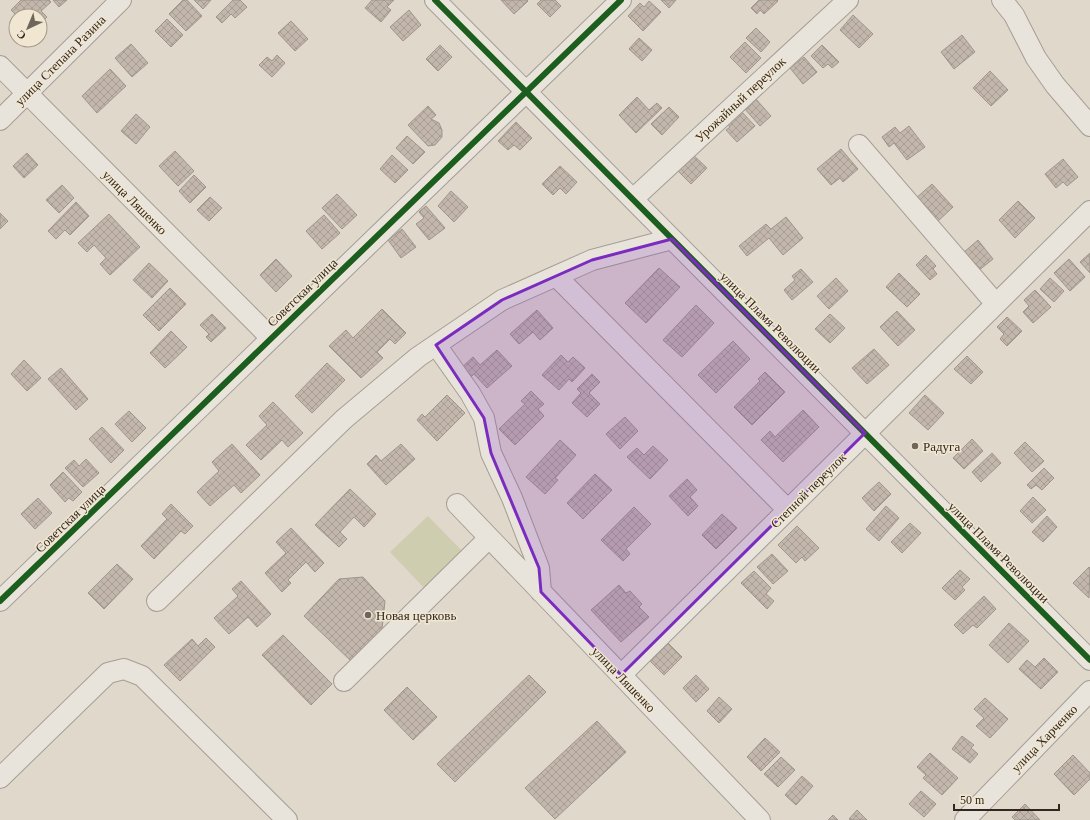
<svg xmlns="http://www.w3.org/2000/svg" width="1090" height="820" font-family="'Times New Roman',serif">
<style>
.park{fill:#cfcdaf}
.building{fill:url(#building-cross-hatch);stroke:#9f958b}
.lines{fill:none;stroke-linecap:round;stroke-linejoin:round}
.minor-casing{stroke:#a59e95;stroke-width:22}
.minor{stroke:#e8e4dc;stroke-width:20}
.cycleway-casing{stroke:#f0e6d1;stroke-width:8}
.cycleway{stroke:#1b5e20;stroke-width:6}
.marked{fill:#7b2cbf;fill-opacity:0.2;stroke:#7b2cbf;stroke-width:3;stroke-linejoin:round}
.poi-dot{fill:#6e655b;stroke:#f0e6d1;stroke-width:1.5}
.labels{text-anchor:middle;stroke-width:3;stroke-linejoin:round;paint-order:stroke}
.street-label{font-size:13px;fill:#31271e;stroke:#f0e6d1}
.poi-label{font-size:13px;fill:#31271e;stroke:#f0e6d1;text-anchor:start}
</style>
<defs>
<pattern id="building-cross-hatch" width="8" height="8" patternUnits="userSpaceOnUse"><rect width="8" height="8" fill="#c3b7ac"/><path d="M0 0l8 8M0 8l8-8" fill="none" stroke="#a89d94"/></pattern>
</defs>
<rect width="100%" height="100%" fill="#e0d8cb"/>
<path class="park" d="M428,516L464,553L426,590L390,552Z"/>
<path class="building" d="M21,0H49L51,2L41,11L47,17L40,24V16H17L11,10Z
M53,0H67L59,7Z
M183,0H187L202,16L186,31L169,14Z
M194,0H211L203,9Z
M233,0H240L247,7L235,18L231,14L222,23L216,17Z
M372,0H394L387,7L391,10L381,22L365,8Z
M501,0H527L528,1L514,14Z
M541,0H555L561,6L550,17L537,4Z
M661,0H676L669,8Z
M759,0H777L778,1L764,14L760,10L757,14L751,8Z
M649,1L661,12L643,31L628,16L640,3L644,7Z
M409,10L421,25L403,41L390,27Z
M853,15L873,34L859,48L840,30Z
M167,19L183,35L171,47L155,31Z
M291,21L308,39L295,51L278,33Z
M756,28L770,42L761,52L746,38Z
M962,35L975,52L954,69L941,52Z
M639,38L652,50L642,61L629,49Z
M745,42L761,58L746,73L730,57Z
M131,44L148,63L132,77L115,58Z
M440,45L452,57L438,71L426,59Z
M822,45L839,62L832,68L828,64L823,68L811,56Z
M277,55L285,63L272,77L259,65L267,57L272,61Z
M804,57L817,72L803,84L790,68Z
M110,69L126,86L97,113L82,96Z
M990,71L1008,90L991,106L973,88Z
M637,97L649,110L657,103L662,108L636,133L619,115Z
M755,98L771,116L760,126L744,108Z
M428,106L436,115L431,119L439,123L442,130V137L435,145L428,146L408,125Z
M669,107L679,117L662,135L651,124Z
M740,110L755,126L737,142L726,130L730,127L726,122Z
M136,114L150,127L136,144L121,131Z
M516,122L532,138L520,150L514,145L508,150L498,141Z
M909,126L925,147L907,160L894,143L889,147L882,137L895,127L900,133Z
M407,136L425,152L413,164L396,148Z
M841,149L858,169L843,182L840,178L831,185L817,169Z
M175,151L194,171L178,186L159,166Z
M690,152L707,168L691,184L674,167Z
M27,153L38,165L24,178L13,166Z
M392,155L408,170L395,183L380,169Z
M1063,159L1078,177L1067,186L1063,182L1056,188L1045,174Z
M560,166L577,182L566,194L560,188L553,195L542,184Z
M194,175L206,187L190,203L179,191Z
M932,184L953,207L936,223L915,199Z
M62,185L74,198L59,213L46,200Z
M451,191L468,207L454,222L438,206Z
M337,194L357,215L342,229L322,208Z
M210,197L222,208L209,221L197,210Z
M1018,201L1035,218L1015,238L999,220Z
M76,202L89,216L70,235L65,230L56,239L48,231Z
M426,206L445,228L429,240L416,224L424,218L419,212Z
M0,213L8,221L0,229Z
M109,214L140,247L110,275L100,264L106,258L94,245L87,252L78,243Z
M324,215L340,233L322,249L306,231Z
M786,217L803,238L783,255L769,238L747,256L739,246L766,224L771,229Z
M402,229L416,247L401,258L388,240Z
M978,240L993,259L978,271L963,253Z
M1090,253V273L1080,262Z
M926,255L936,266L933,269L937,274L930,280L916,265Z
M276,259L292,276L276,292L260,275Z
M1069,259L1085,277L1070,291L1054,273Z
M149,263L168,281L152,298L133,280Z
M659,268L680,287L646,323L625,303Z
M801,269L813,282L792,300L784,290L795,280L792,276Z
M899,273L920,294L907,307L886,287Z
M836,278L848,291L829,309L817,296Z
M1050,278L1064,291L1054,302L1040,289Z
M170,288L186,304L159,331L143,315Z
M1035,290L1051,307L1033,323L1023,312L1029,306L1024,300Z
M696,305L714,323L682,357L663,340Z
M382,309L406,333L395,344L390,339L377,352L383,358L361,378L329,346L346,330L353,338Z
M537,310L553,328L540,340L533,332L519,344L510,334Z
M897,311L915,330L898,346L880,327Z
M212,314L226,328L211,342L206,337L209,334L200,325Z
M830,314L845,328L830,343L815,329Z
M1007,317L1022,331L1007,346L1000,339L1004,334L997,327Z
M171,331L187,347L165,368L150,353Z
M733,341L750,359L716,393L698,375Z
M874,349L889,365L867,384L852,368Z
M497,350L512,366L487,388L474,374L469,379L460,369L473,357L480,365Z
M561,355L568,362L573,357L585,368L572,382L569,379L559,390L542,375Z
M967,356L983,372L971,384L954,369Z
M24,360L41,378L27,391L11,374Z
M327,363L345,380L312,413L295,396Z
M61,368L88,399L76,410L48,379Z
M765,372L785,392L752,425L734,407L760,381L758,379Z
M592,374L600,382L589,393L600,404L587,417L572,403L581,393L577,389Z
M531,391L544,404L538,409L544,416L515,445L499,429L525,404L521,401Z
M447,395L465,413L437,441L417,420L422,414L425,417Z
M925,395L944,413L928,430L909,413Z
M273,402L303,433L288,447L282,440L261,460L246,445L267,425L259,416Z
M803,410L819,427L783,462L761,440L770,431L775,437Z
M129,411L146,428L132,442L115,424Z
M625,417L638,431L620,449L606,434Z
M102,427L124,450L111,463L89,439Z
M972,439L983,451L964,469L953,458Z
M560,440L576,455L555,478L558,480L545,494L526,477Z
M1025,442L1044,461L1032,472L1014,453Z
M232,444L260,475L241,493L234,485L210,506L197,492L219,471L212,462Z
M401,444L415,459L386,485L367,464L376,455L381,461Z
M653,446L668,460L650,479L627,457L637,448L644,455Z
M992,453L1001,463L981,482L972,472Z
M86,459L99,473L83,487L65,468L74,460L79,466Z
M1044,468L1054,478L1042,490L1036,485L1031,489L1027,485Z
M63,472L82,492L73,501L69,498L65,502L50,485Z
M595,474L612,490L583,519L567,503Z
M687,479L697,490L690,497L698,506L688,516L669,496Z
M879,482L891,494L874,511L862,498Z
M350,489L376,514L364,527L354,517L340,532L347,539L339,547L315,525Z
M1033,497L1046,510L1032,523L1020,511Z
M38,498L52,513L35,529L21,514Z
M171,504L193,526L185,534L181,531L154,559L141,546L167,519L162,514Z
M886,506L899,518L879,541L866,529Z
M634,507L651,524L626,549L630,554L623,561L601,540Z
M722,514L737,528L716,549L702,535Z
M1047,516L1057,527L1043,542L1032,532Z
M910,523L921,533L902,553L891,542Z
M797,526L819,548L805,561L802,557L796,563L778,545Z
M291,528L324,563L315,572L306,562L288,580L291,583L282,592L265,573L286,553L276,542Z
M772,554L788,571L773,584L757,567Z
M117,564L133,579L104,609L88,593Z
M1089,567L1090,568L1089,598L1073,583Z
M960,570L970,579L962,587L965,590L955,600L942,588Z
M754,571L771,588L766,594L774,601L767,609L741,583Z
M363,577L385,601L382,629L351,661L304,616L339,579Z
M241,581L271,614L257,627L248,617L229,634L214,618L238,596L232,589Z
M619,585L626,593L630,591L642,604L639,607L649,617L621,642L591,610Z
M984,596L996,609L977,628L973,625L963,634L954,625Z
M1009,623L1029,641L1008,663L989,645Z
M283,635L332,684L311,705L262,655Z
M206,638L215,647L180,681L164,665L192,639L198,646Z
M668,643L682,657L664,675L650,661Z
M1044,658L1058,672L1041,689L1019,669L1027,660L1035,667Z
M529,675L546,692L455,782L437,764Z
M696,675L709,689L696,702L683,688Z
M407,687L437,717L413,740L384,710Z
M719,697L732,709L719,723L707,711Z
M985,698L1008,719L990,738L976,726L984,718L974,709Z
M597,721L626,752L555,819L525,788Z
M962,736L974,745L971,748L978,754L970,763L952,749Z
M765,738L780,752L761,771L747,757Z
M930,753L958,778L942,795L923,778L926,775L917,767Z
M1073,755L1090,773V779L1074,795L1054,774Z
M781,757L795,770L778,787L764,774Z
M802,776L813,786L796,805L785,795Z
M921,791L936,804L924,817L909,804Z
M1025,804L1040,820H1015L1012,817Z
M857,810L867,820H851L849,819Z
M833,815L838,820H828Z"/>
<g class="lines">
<defs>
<path id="minor" d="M435,0L1090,660
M1002,0L1014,15L1036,58L1055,85L1090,126
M0,66L271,338
M0,120L121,0
M859,145L996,304
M633,199L848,0
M556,276L788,510
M436,345L470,393L484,418L491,453L512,498L539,568L541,592
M457,504L760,820
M0,601L621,0
M157,601L344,419L418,357L502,300L592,260L672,239
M621,675L1090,211
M344,681L489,538
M0,778L108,673L124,669L142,676L287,820
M965,820L1090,691"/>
</defs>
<use href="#minor" class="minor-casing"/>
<use href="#minor" class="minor"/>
<defs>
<path id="cycleway" d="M435,0L1090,660
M0,601L621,0"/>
</defs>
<use href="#cycleway" class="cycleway-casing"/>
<use href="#cycleway" class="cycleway"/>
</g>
<path class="marked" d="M672,239L865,433L621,675L541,592L539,568L491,453L484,418L436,345L502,300L592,260Z"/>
<g class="poi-dot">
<circle cx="915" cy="446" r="4"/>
<circle cx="368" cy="615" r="4"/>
</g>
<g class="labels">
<g class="street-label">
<text transform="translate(60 60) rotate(-45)" y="5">улица Степана Разина</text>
<text transform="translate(740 99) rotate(-43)" y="5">Урожайный переулок</text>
<text transform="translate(135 202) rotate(45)" y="5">улица Ляшенко</text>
<text transform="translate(302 292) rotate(-44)" y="5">Советская улица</text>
<text transform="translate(771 322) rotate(45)" y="5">улица Пламя Революции</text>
<text transform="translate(808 490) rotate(-45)" y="5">Степной переулок</text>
<text transform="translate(70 518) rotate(-44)" y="5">Советская улица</text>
<text transform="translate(999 552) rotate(45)" y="5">улица Пламя Революции</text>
<text transform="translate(624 679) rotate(46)" y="5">улица Ляшенко</text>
<text transform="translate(1044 738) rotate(-46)" y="5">улица Харченко</text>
</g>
<g class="poi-label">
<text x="923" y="451">Радуга</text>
<text x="376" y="620">Новая церковь</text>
</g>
</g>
<g transform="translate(28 28) rotate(224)"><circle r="19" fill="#f0e6d1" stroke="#a49a89"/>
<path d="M0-3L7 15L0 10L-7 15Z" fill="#6e655b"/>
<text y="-6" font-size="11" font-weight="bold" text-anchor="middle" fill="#31271e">С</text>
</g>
<path d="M954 804v6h105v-6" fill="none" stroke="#31271e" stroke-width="2"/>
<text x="960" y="804" font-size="12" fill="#31271e" stroke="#f0e6d1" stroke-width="3" paint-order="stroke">50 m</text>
</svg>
